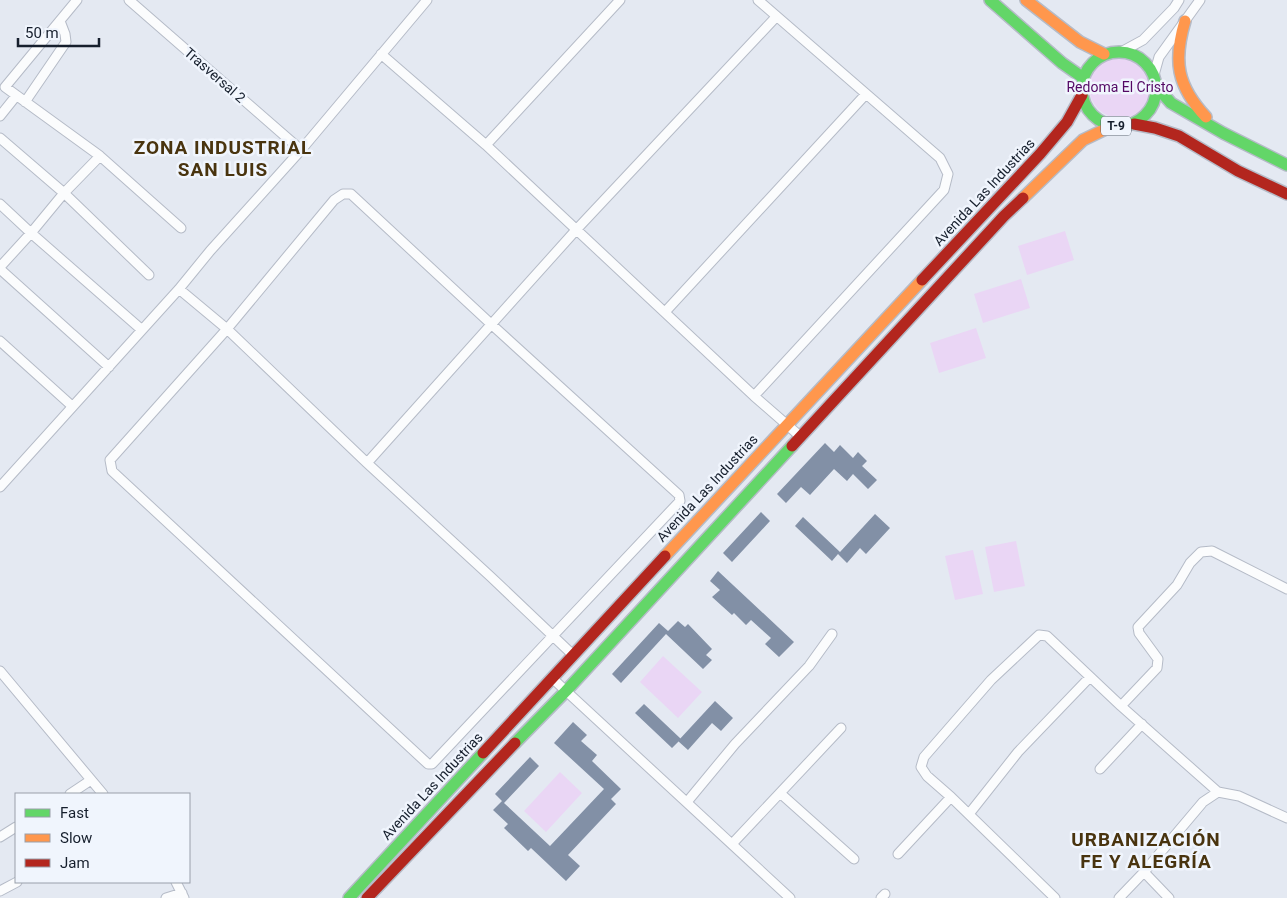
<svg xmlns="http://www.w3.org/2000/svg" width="1287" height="898" font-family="Roboto,sans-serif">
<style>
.green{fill:#ead6f5}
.building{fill:#8290a6}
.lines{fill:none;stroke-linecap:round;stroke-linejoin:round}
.street-casing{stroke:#b5bbc7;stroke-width:11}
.fast-casing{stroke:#b5bbc7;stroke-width:14}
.slow-casing{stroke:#b5bbc7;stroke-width:14}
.jam-casing{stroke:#b5bbc7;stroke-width:14}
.street{stroke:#fbfcfd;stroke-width:9}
.fast{stroke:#63d668;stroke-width:11}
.slow{stroke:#ff974d;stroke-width:11}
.jam{stroke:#b3261e;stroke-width:11}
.labels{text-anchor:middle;stroke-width:5;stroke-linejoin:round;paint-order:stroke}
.shield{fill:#f0f5fd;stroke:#575f6b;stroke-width:1}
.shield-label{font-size:12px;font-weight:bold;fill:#161f2d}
.street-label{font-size:14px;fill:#161f2d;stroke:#f0f5fd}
.park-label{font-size:14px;fill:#540864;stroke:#f0f5fd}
.district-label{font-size:19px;font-weight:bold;letter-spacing:1px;fill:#49340f;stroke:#f0f5fd}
</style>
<rect width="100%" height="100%" fill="#e4e9f2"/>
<path class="green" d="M1089 87a31 31 0 1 1 62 0a31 31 0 1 1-62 0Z
M1065,231L1074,260L1027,275L1018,246Z
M1021,279L1030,308L983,323L974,294Z
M976,328L986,358L939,373L930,343Z
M1016,541L1025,586L994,592L985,547Z
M973,550L983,594L955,600L945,556Z
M663,656L702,692L678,718L640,682Z
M560,772L582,793L546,832L524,811Z"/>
<path class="building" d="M825,443L834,452L840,445L853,458L858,452L867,461L862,466L877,480L868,489L853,474L847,481L834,469L810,495L801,487L786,503L777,494Z
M761,512L770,521L732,562L723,553Z
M875,514L890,528L866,554L860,548L847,563L838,554L832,561L795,526L803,517L840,552Z
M718,571L794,642L779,657L765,644L771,638L751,620L746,625L734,613L732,615L712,597L720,590L710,581Z
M678,621L685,627L688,624L712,649L706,655L712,660L703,669L666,634L621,683L612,674L659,623L668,631Z
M715,701L733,718L721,731L712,723L688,750L678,741Z
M644,704L681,739L672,748L635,713Z
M573,722L587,735L581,741L597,755L592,761L621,789L611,799L616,804L568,855L580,866L566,881L531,848L528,851L504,828L508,824L493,810L502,801L495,794L530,757L539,766L504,803L550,846L604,789L554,743Z"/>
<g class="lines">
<defs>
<path id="street" d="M77,0L5,87L100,156L181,228
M129,0L301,150
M1121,52L1143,40L1174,8L1179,0
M381,54L486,145L754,396L801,437
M1154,75L1159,57L1200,0
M25,102L66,42L65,34L60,21
M0,116L16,96
M0,138L64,193L31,233L0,204
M486,145L620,0
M100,156L64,193L149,275
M343,194H351L491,324L679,495L680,501L432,764H428L112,471L110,460L227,329L334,200Z
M0,267L31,233L142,330
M0,269L109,367
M179,289L227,329L367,463L491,577L573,655
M665,312L866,94
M0,341L72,406
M754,396L944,190L948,174L940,158L758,0
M367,463L576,230L776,17
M0,487L179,289L210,251L301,150L427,0
M0,671L103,794
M552,678L790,898
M1121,706L1157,668L1158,659L1139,633L1138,627L1177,585L1190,563L1201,552L1212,551L1287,589
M1100,769L1142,724
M780,793L854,859
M70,794L91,780
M687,802L735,744L809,666L832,634
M969,814L1018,752L1090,677
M0,837L16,827
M732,844L841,728
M898,854L951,797
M1144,872L1169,898
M176,882L184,898
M0,891L17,882
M166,898L182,893
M881,898L885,894
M1055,898L951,797L927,776L921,767L924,757L991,680L1039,635L1047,636L1121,706L1218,792L1239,796L1287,818
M1119,898L1144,872L1203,802L1218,792"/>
<path id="fast" d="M990,0L1062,63L1082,77
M1082 89a37 37 0 1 1 74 0a37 37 0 1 1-74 0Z
M1156,86L1171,103L1223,133L1287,165
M515,743L566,691L792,446
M349,898L483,753"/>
<path id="slow" d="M1026,0L1080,42L1104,54
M1185,21C1173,61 1177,86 1206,117
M1023,198L1083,140L1112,126
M665,556L922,280"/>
<path id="jam" d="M1134,124L1155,128L1179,136L1238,171L1287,194
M922,280L1040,154L1067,122L1082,95
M792,446L1004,216L1023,198
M483,753L665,556
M367,898L515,743"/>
</defs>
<use href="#street" class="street-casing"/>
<use href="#fast" class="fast-casing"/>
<use href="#slow" class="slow-casing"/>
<use href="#jam" class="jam-casing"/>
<use href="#street" class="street"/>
<use href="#fast" class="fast"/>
<use href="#slow" class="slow"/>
<use href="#jam" class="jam"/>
</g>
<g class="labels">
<rect class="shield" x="1101" y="116.5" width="30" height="19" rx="4"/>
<g class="shield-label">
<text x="1116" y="130">T-9</text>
</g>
<g class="street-label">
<text transform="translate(215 75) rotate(41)" y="5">Trasversal 2</text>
<text transform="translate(984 192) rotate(-47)" y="5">Avenida Las Industrias</text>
<text transform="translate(707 488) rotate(-47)" y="5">Avenida Las Industrias</text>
<text transform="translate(432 786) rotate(-47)" y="5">Avenida Las Industrias</text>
</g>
<g class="park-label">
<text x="1120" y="92">Redoma El Cristo</text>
</g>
<g class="district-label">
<text x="223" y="154">ZONA INDUSTRIAL<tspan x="223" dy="22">SAN LUIS</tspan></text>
<text x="1146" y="846">URBANIZACIÓN<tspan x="1146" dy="22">FE Y ALEGRÍA</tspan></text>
</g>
</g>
<rect x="15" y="793" width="175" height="90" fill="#f0f5fd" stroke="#999faa"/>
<rect x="25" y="809" width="25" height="8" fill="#63d668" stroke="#999faa"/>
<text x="60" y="818" font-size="15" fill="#161f2d">Fast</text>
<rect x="25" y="834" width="25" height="8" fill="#ff974d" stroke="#999faa"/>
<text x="60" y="843" font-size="15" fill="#161f2d">Slow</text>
<rect x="25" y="859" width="25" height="8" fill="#b3261e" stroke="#999faa"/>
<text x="60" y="868" font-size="15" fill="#161f2d">Jam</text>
<path d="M18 38v8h81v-8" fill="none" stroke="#161f2d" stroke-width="2.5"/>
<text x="25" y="38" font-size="15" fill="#161f2d" stroke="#f0f5fd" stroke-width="4" paint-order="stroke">50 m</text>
</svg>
